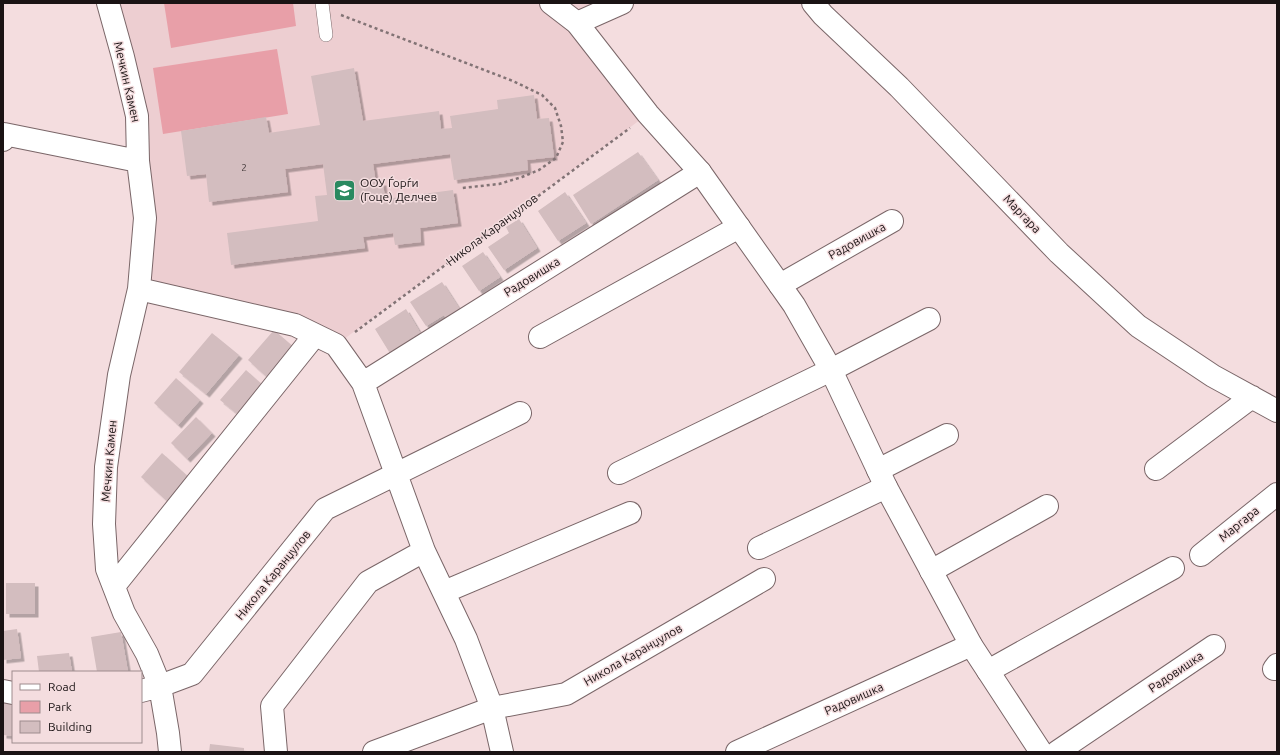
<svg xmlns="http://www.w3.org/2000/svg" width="1280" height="755" font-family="Ubuntu,sans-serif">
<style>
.built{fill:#edced1}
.green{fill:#e89fa8}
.building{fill:#d3bdbf;filter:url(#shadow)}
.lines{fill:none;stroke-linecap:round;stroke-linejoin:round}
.service-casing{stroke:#7a6668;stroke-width:14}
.minor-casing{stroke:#7a6668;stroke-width:24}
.tertiary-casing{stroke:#7a6668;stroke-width:24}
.path{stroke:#827375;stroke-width:2.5;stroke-dasharray:3 3;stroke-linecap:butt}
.service{stroke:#fff;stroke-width:13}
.minor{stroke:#fff;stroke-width:22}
.tertiary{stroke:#fff;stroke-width:22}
.labels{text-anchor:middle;stroke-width:3;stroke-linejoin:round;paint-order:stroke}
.number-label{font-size:10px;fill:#483e3f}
.street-label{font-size:12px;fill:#1a1314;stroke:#f4dddf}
.poi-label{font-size:12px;fill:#1a1314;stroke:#f4dddf;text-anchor:start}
</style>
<defs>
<filter id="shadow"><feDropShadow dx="3.5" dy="3.5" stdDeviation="0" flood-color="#0004"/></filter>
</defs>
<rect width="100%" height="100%" fill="#f4dddf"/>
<path class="built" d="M115,3H622L577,23L648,114L336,345L139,289L145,218Z"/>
<path class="green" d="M164,3H293L296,26L171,48Z
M277,49L288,114L163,134L153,68Z"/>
<path class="building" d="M354,68L363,121L439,111L441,129L452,128L450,116L498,109L497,100L534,95L537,119L549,118L554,157L527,160L528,170L454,180L450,154L373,164L376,183L383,182L385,199L453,190L458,223L420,228L421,242L395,245L393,233L363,237L365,248L231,265L227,233L318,221L315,196L327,195L323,164L285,169L288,192L209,202L206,174L187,176L181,131L266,117L269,133L320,125L311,76Z
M638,152L658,180L591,224L573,195Z
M565,192L586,223L558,241L538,211Z
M519,219L537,248L504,270L488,247L509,233L506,227Z
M483,252L500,277L479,291L462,266Z
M442,282L462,313L448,321L444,315L426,326L410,302Z
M406,309L422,336L391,355L375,329Z
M274,330L296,349L269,379L248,360Z
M212,333L239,355L206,394L179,372Z
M246,370L265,387L240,416L220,400Z
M176,378L200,400L178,425L154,403Z
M196,417L212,433L187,459L171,443Z
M162,453L192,480L170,504L141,477Z
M6,583H35V614H6Z
M17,629L21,658L3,660V631Z
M121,632L128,672H97L91,637Z
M69,653L72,672H39L37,656Z
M3,701L13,703V736L3,735Z
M210,744L244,748V752H209Z"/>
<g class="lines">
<defs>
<path id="service" d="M322,3L326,35"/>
<path id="minor" d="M108,3L123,57L137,116L138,161L145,218L139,289L119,375L106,467L104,524L107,569L124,613L147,654L160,686L168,733L170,752
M813,3L823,15L899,87L1059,253L1138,326L1213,376L1277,411
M577,23L622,3
M3,140L4,134L138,161
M780,285L892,221
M139,289L295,325L336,345L363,383L424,551L466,639L492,708L502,752
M540,337L739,227
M363,383L700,172
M1156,469L1252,397
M878,470L947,435
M619,473L831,370L929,319
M759,548L886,487
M1201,555L1277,494
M931,571L1047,506
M114,586L315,335
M444,592L630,513
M1274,669L1277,665
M988,671L1173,568
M3,691L13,693
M141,691L160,686L192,674L325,509L520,413
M276,752L272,706L368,582L424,551
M374,752L492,708L566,694L764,579
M737,752L971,645
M1057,752L1214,646"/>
<path id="tertiary" d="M551,3L577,23L648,114L700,172L794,305L831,370L886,487L971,645L1041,752"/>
</defs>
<use href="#service" class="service-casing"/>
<use href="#minor" class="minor-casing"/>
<use href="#tertiary" class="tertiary-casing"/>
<path class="path" d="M341,15L513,81L542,95L555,108L561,126L563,142L556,158L539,170L522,177L499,184L462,188
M355,332L630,128"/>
<use href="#service" class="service"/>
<use href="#minor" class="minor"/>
<use href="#tertiary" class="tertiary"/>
</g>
<defs>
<symbol id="school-square" viewBox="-11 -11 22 22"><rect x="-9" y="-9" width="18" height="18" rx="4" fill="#2a8960" stroke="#f4dddf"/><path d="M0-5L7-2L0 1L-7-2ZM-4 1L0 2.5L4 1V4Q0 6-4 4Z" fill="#fff"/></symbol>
</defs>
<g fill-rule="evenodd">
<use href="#school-square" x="332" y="178" width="25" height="25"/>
</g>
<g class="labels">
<g class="number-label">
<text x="244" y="171">2</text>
</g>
<g class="street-label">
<text transform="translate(127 82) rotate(77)" y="4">Мечкин Камен</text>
<text transform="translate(1022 214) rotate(46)" y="4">Маргара</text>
<text transform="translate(492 230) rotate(-37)" y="4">Никола Каранџулов</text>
<text transform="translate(857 241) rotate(-29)" y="4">Радовишка</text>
<text transform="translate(532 277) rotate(-32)" y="4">Радовишка</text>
<text transform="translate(109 461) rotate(-85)" y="4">Мечкин Камен</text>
<text transform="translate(1239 524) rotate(-39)" y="4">Маргара</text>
<text transform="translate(273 575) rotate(-51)" y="4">Никола Каранџулов</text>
<text transform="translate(633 655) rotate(-30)" y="4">Никола Каранџулов</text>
<text transform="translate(1176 672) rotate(-34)" y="4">Радовишка</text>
<text transform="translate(854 699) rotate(-24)" y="4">Радовишка</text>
</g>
<g class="poi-label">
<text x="360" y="187">ООУ Ѓорѓи<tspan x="360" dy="14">(Гоце) Делчев</tspan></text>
</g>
</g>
<rect width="1280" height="755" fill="none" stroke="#1a1314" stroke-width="8"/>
<rect x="12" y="671" width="130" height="72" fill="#f4dddf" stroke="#9d8c8e"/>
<rect x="20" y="684" width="20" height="6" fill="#ffffff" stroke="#9d8c8e"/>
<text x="48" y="691" font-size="12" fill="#1a1314">Road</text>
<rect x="20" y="701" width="20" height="12" fill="#e89fa8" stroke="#9d8c8e"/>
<text x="48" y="711" font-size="12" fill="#1a1314">Park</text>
<rect x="20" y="721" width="20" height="12" fill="#d3bdbf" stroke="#9d8c8e"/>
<text x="48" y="731" font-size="12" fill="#1a1314">Building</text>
</svg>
